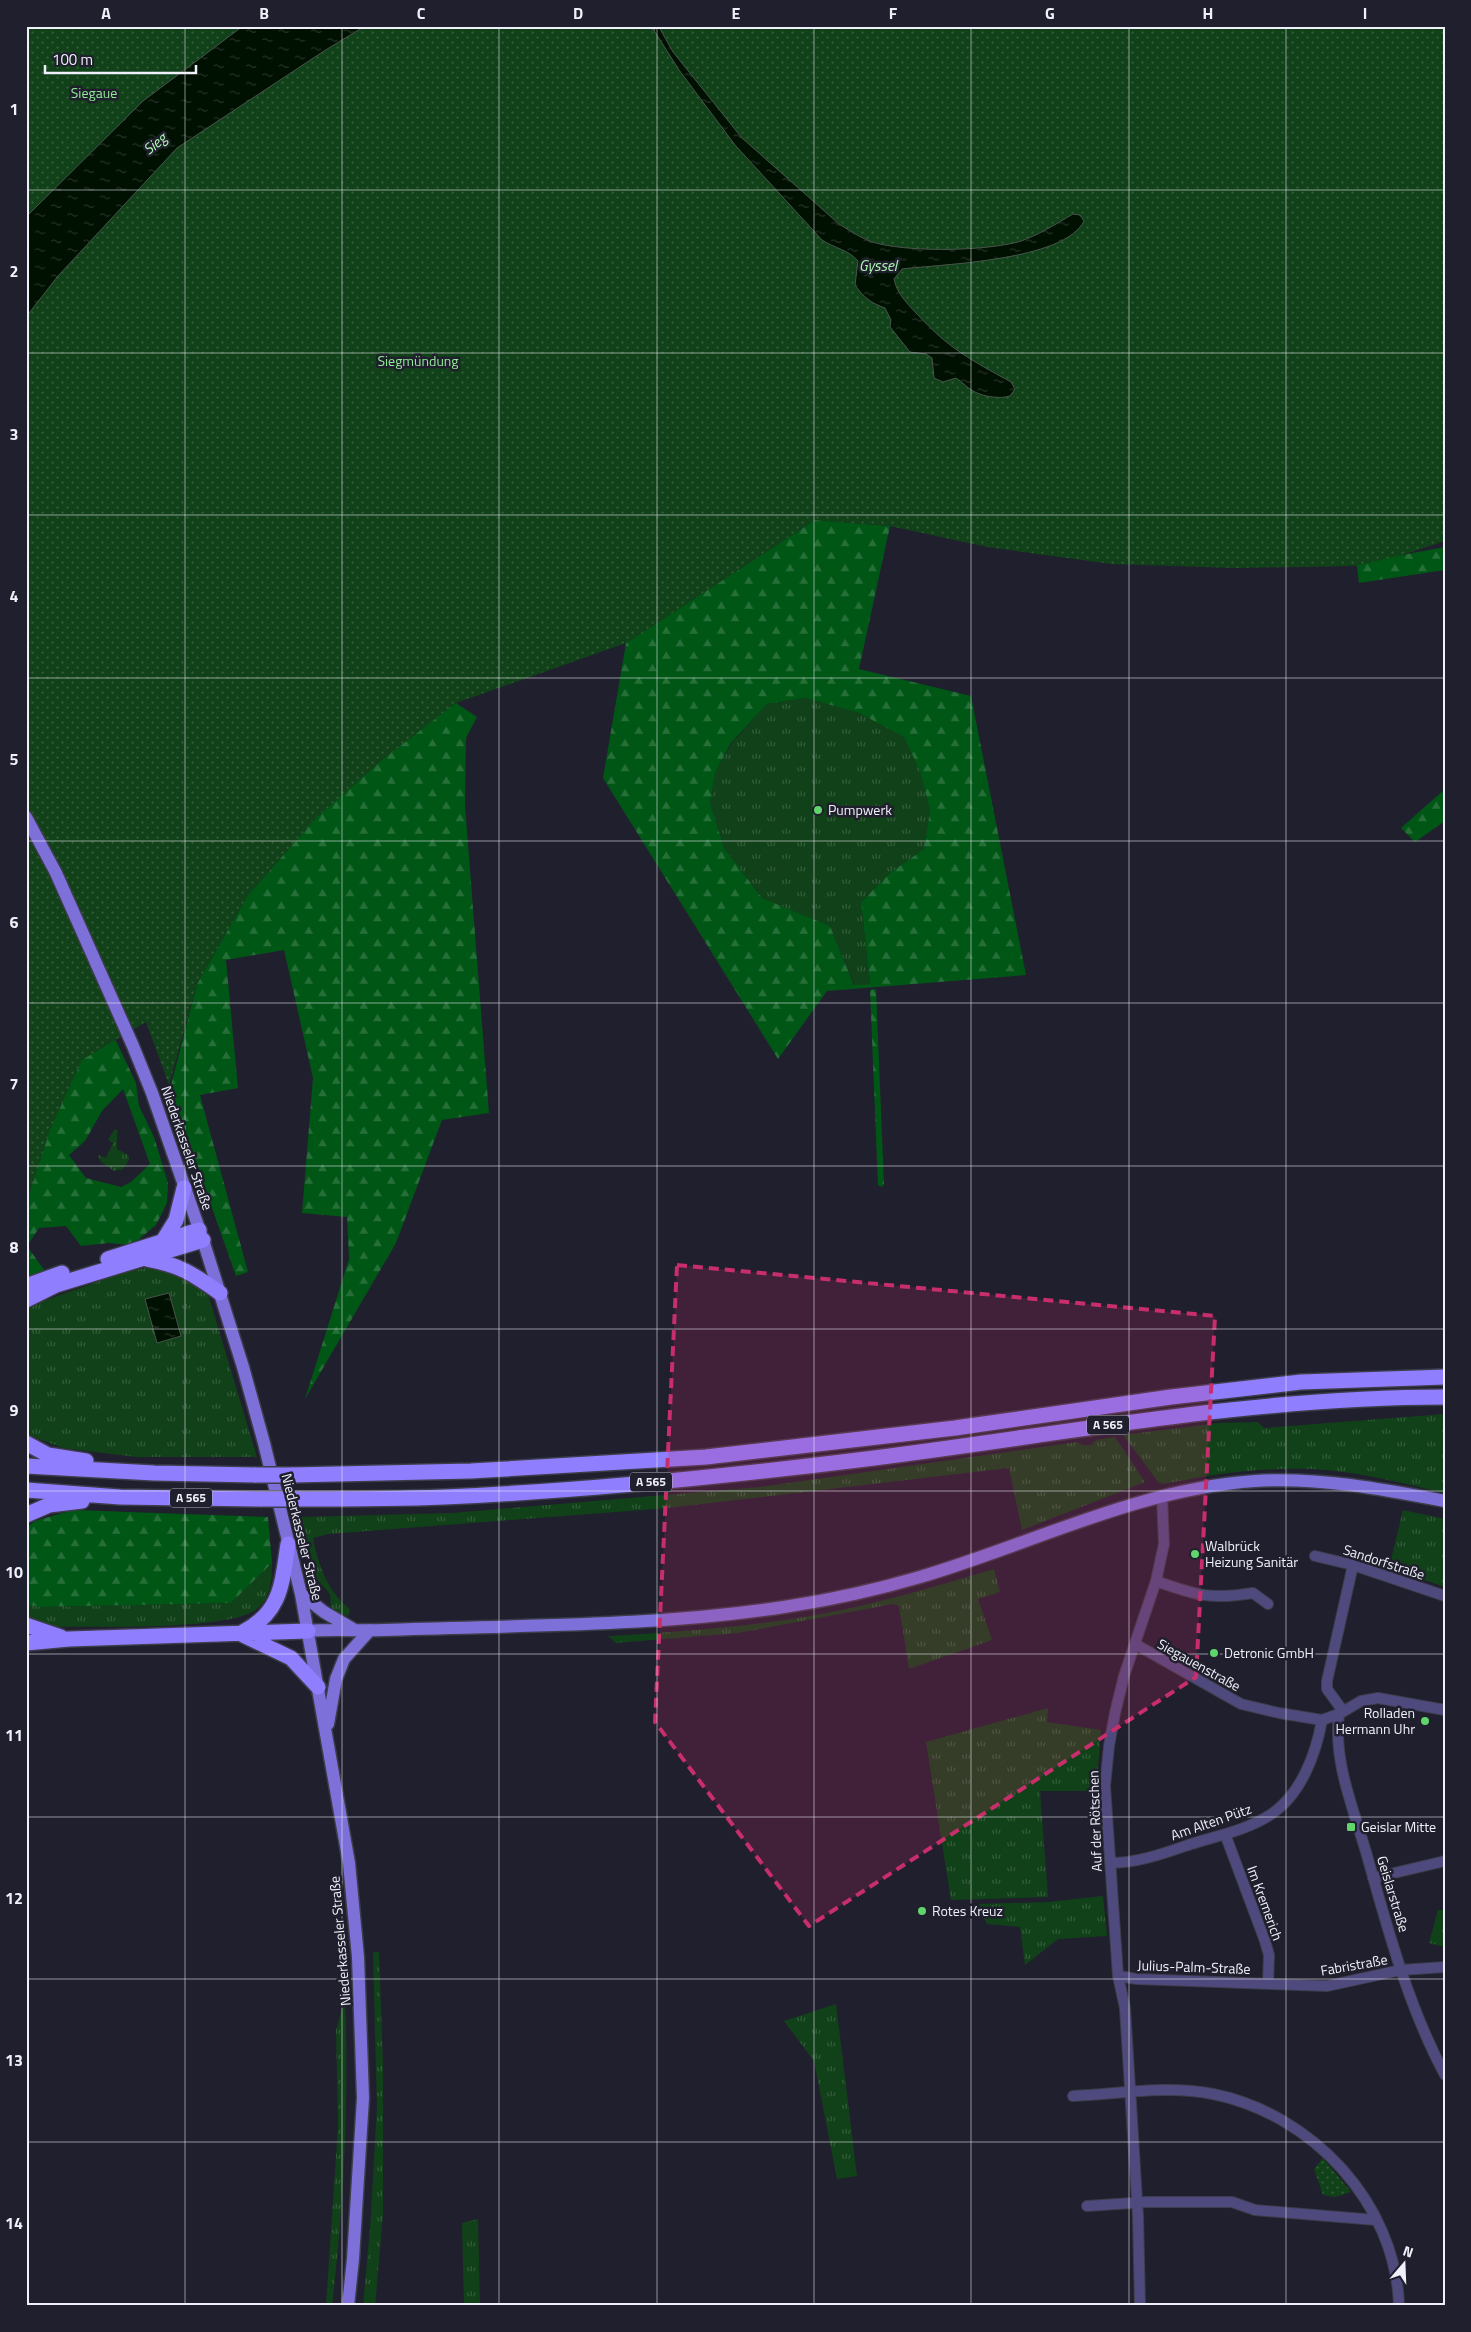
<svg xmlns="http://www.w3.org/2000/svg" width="1471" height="2332" font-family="'Titillium Web',sans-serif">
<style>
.grass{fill:url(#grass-tufts)}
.forest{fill:url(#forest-firs);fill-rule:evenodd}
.park{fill:url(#park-dots)}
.water{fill:url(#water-ripples);stroke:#48534c}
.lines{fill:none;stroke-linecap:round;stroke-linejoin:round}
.stream{stroke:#48534c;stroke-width:3}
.minor-casing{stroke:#3d3c4a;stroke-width:12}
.major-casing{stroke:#3d3c4a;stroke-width:15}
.highway-casing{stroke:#3d3c4a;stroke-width:18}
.minor{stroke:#4f4a7d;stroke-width:10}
.major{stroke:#7d70d9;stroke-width:12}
.highway{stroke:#8f7efe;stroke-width:15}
.highway-bridge-casing{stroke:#3d3c4a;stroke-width:18;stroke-linecap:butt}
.highway-bridge{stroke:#8f7efe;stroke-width:15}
.marked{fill:#c72e6b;fill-opacity:0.2;stroke:#c72e6b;stroke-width:4;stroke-dasharray:10 6;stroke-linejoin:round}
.grid{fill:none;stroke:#f0f0fa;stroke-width:1;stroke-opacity:0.55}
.poi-dot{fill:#5fd56b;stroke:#201f2d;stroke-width:2}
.labels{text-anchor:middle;stroke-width:5;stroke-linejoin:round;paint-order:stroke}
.shield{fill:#201f2d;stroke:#b2b1bc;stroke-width:1}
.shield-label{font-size:12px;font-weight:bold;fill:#f0f0fa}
.park-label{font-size:14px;fill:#8ded94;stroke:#201f2d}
.poi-label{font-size:14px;fill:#f0f0fa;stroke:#201f2d;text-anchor:start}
.street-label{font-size:14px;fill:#f0f0fa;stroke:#201f2d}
.water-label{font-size:15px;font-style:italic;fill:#affab3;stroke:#201f2d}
.neatline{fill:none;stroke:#f0f0fa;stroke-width:2}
.grid-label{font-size:16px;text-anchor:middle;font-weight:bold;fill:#f0f0fa}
</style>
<defs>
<pattern id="grass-tufts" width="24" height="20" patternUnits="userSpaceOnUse" patternTransform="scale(1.25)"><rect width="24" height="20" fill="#114118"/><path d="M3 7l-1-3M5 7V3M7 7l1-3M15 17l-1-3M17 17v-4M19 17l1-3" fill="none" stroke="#345d3a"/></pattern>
<pattern id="forest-firs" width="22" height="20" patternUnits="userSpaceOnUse" patternTransform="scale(1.25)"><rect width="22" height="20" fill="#005615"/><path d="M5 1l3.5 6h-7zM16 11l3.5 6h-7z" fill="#266f38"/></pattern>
<pattern id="park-dots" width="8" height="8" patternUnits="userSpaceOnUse" patternTransform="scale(1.25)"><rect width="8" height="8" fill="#114118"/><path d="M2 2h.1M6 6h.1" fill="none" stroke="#345d3a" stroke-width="1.8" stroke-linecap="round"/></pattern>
<pattern id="water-ripples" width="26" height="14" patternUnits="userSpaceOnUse" patternTransform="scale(1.25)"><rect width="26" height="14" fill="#001001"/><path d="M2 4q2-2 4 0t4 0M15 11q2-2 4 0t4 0" fill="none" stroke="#263327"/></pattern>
</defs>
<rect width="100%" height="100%" fill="#201f2d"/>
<path class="grass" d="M806,698L859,713L905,737L920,771L930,810L924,849L890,873L861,902L870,984L855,986L830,926L762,898L724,848L710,803L715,773L732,743L767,704Z
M115,1129L118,1131L117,1134V1149L128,1155L129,1160L123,1169L114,1171L101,1162L98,1155L106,1158L113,1143L108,1139Z
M156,1266L191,1278L208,1294L257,1457H136L63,1448L26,1434V1307L126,1272Z
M1445,1414V1493C1401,1483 1357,1471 1312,1469C1261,1467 1213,1474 1163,1484L1159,1483L1123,1435L1219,1423L1258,1422L1264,1428Z
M1115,1437L1145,1482L1022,1530L1009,1468L668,1508L328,1534L313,1538C318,1565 328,1592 350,1609L348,1616L331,1610L330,1594L316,1578L301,1517L452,1513L760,1487L1077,1442L1083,1445H1091L1096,1440Z
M1403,1510L1445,1519V1587L1389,1568Z
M272,1563C272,1579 271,1598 257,1609C229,1631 96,1626 55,1627L38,1624L26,1617V1604L38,1607L231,1603Z
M994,1569L1000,1592L978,1599L992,1640L909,1669L899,1606L893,1604L738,1633L616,1643L608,1636C683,1632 758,1626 832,1612C886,1601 940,1585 994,1569Z
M1048,1708L1047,1722L1101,1730L1096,1791H1040L1048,1897L951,1900L926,1742Z
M1103,1896L1107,1936L1058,1939L1025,1965L1020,1927L987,1924L978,1904L1048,1902Z
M1438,1910H1445V1947L1429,1943Z
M373,1952H379L383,2066V2214L375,2306H363L370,2228L377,2107Z
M345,1997C349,2100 344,2202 332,2306H326L338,2126L336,2030Z
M836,2004L857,2176L837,2179L814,2061L784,2021Z
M478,2219L480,2306H464L462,2223Z"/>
<path class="forest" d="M815,520L890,526L859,669L971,696L1026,975L827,991L778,1059L603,778L626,643ZM806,698L859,713L904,737L920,771L930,810L924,849L890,873L861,902L870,984L854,985L830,926L762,898L724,848L710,803L715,773L731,743L767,704Z
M1445,547V570L1359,583L1356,559L1402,555Z
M456,703L477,717L466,738L465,806L489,1113L442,1120L396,1243L305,1399L349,1259L347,1217L302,1213L313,1078L284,950L226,960L238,1088L200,1095L248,1272L236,1276L170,1089L197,984L248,895L315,819L423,720Z
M1445,789V821L1415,842L1401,828Z
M26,850L136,1083L139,1106L154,1137L168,1183L167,1203L156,1225L132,1245L108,1243L81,1246L66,1226L39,1228L27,1246L47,1274L26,1280ZM123,1089L150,1164L131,1182L121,1187L86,1178L69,1155L85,1141L102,1111Z
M876,989L884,1185L882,1187L878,1185L870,990Z
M73,1510L268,1517L272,1563L231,1603L38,1607L26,1604V1528L35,1521Z"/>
<path class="park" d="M26,26H286L26,276Z
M307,26H1445V541L1402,555L1355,566L1234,568L1111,564L987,547L890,526L815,520L626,643L456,703L386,757L315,819L248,895L197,984L169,1085L146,1022L82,1060L50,1130L26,1205V287Z
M1323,2158L1351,2192L1335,2197L1323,2195L1314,2169Z"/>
<path class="water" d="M243,26H365L324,51L177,148L58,276L26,317V217L143,101Z
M659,27L673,52L742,138L839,224C852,232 865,241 880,244C916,252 982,251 1018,242C1037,236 1056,224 1073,214L1080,215L1084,221C1064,261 943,264 902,269L894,279C897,294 907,303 917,314C948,348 971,360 1011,382L1015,389L1010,396C1000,399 985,397 975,392C968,389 963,382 956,378L943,382L934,378L932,358L926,354L910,352L890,327L891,320L885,308C871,303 863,297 855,285L858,261C849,250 834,248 822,240L735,145L679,70L655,32L654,29Z
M169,1293L181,1336L157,1343L145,1299Z"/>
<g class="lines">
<path class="stream" d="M650,26L654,29"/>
<defs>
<path id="minor" d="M1315,1556L1353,1565L1445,1596
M1156,1581C1195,1595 1211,1600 1253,1593L1268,1604
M1135,1644L1241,1704L1279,1713L1322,1720L1339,1714L1361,1701L1378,1698L1445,1710
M1343,1711L1327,1689V1681L1353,1565
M1339,1714C1333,1760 1353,1808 1366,1852C1387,1927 1408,2006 1445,2075
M1225,1834L1265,1941L1269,1955L1268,1984
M1110,1863C1138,1863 1165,1853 1191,1844C1217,1836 1247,1830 1270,1815C1301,1795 1316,1754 1322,1720
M1373,1878L1445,1861
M1118,1976L1137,1979L1327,1986L1401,1970L1445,1967
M1073,2096C1119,2094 1168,2085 1213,2094C1312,2114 1396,2203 1399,2306
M1087,2206L1147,2202H1232L1255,2210L1376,2220
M1140,2306L1138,2216L1125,2008L1118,1976L1105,1786L1109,1746L1115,1713L1124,1676L1156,1581L1164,1544L1162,1496"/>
<path id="major" d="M26,817L56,873L133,1046L152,1093L203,1240L243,1367L264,1443L301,1594L349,1863L358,1957L363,2098L353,2259L348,2306
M301,1594L324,1612L353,1629
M308,1631C333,1629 359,1631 384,1630C517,1625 652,1627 784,1607C830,1600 876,1590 920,1577C1032,1544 1137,1489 1255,1481C1319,1477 1382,1489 1445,1501
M328,1724L336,1679L344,1659L370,1630"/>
<path id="highway" d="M163,1241L176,1220L184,1188
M108,1259L199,1230
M147,1259C180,1265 193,1274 220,1293
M26,1286L62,1273
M26,1300L56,1285L203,1240
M26,1443L48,1455L86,1461
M26,1466L154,1473L256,1475
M292,1475L471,1471L706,1457L955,1428L1171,1397L1301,1382L1445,1377
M26,1490L120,1497L262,1499
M299,1499C347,1499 396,1499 444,1497C582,1491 721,1477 858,1460C1054,1436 1247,1397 1445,1397
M26,1515L49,1505L82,1501
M26,1625L61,1637
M243,1632C282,1612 282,1582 288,1544
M243,1635L291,1658L318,1687
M26,1643L69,1639L308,1631"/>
</defs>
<use href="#minor" class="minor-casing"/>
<use href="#major" class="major-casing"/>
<use href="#highway" class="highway-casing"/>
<use href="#minor" class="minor"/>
<use href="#major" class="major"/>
<use href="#highway" class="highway"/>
<defs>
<path id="highway-bridge" d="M256,1475H292
M262,1499H299"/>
</defs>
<use href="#highway-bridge" class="highway-bridge-casing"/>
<use href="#highway-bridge" class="highway-bridge"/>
</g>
<path class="marked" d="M677,1265L1215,1316L1196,1677L809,1926L655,1722Z"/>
<path class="grid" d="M185,26V2306M342,26V2306M499,26V2306M657,26V2306M814,26V2306M971,26V2306M1129,26V2306M1286,26V2306M26,190H1445M26,353H1445M26,515H1445M26,678H1445M26,841H1445M26,1003H1445M26,1166H1445M26,1329H1445M26,1491H1445M26,1654H1445M26,1817H1445M26,1979H1445M26,2142H1445"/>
<g class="poi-dot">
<circle cx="818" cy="810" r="5"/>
<circle cx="1195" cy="1554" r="5"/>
<circle cx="1214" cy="1653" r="5"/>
<circle cx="1425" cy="1721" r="5"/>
<rect x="1346" y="1822" width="10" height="10" rx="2.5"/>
<circle cx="922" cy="1911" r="5"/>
</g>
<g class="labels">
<g class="shield">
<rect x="1087" y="1415.5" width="42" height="19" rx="4"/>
<rect x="630" y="1472.5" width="42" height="19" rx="4"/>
<rect x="170" y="1488.5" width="42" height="19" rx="4"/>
</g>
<g class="shield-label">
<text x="1108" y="1429">A 565</text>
<text x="651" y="1486">A 565</text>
<text x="191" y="1502">A 565</text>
</g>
<g class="park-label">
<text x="94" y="98">Siegaue</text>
<text x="418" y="366">Siegmündung</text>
</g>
<g class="poi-label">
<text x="828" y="815">Pumpwerk</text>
<text x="1205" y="1551">Walbrück<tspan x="1205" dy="16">Heizung Sanitär</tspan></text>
<text x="1224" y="1658">Detronic GmbH</text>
<text x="1415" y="1718" text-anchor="end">Rolladen<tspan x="1415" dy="16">Hermann Uhr</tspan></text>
<text x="1361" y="1832">Geislar Mitte</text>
<text x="932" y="1916">Rotes Kreuz</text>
</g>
<g class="street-label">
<text transform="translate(187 1148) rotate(71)" y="5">Niederkasseler Straße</text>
<text transform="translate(302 1537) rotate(76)" y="5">Niederkasseler Straße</text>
<text transform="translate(1384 1562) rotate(18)" y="5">Sandorfstraße</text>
<text transform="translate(1199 1665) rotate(29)" y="5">Siegauenstraße</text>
<text transform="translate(1095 1821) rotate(-92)" y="5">Auf der Rötschen</text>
<text transform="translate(1211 1822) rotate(-19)" y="5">Am Alten Pütz</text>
<text transform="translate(1393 1894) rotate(73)" y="5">Geislarstraße</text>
<text transform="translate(1265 1903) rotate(70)" y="5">Im Kremerich</text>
<text transform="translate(340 1941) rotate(-95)" y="5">Niederkasseler Straße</text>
<text transform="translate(1354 1965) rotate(-10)" y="5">Fabristraße</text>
<text transform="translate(1194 1967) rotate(2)" y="5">Julius-Palm-Straße</text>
</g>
<g class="water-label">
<text transform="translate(155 144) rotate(-39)" y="5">Sieg</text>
<text x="878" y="271">Gyssel</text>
</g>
</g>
<rect width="1471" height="2332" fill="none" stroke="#201f2d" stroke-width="55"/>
<g transform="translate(1404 2264) rotate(19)" stroke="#201f2d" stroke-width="4" paint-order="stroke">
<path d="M0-4L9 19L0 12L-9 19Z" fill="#f0f0fa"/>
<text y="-8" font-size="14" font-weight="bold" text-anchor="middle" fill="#f0f0fa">N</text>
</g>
<path d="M45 65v8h151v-8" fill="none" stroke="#f0f0fa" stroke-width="2.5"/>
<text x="52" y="65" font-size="15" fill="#f0f0fa" stroke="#201f2d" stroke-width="4" paint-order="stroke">100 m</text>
<rect x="28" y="28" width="1416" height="2276" class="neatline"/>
<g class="grid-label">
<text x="106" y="19">A</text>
<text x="264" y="19">B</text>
<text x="421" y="19">C</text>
<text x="578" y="19">D</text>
<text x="736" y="19">E</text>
<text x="893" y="19">F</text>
<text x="1050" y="19">G</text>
<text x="1208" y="19">H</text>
<text x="1365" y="19">I</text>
<text x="14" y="115">1</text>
<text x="14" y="277">2</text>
<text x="14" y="440">3</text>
<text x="14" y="602">4</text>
<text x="14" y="765">5</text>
<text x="14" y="928">6</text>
<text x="14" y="1090">7</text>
<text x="14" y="1253">8</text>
<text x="14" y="1416">9</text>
<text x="14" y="1578">10</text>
<text x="14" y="1741">11</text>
<text x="14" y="1904">12</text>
<text x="14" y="2066">13</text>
<text x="14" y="2229">14</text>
</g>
</svg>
